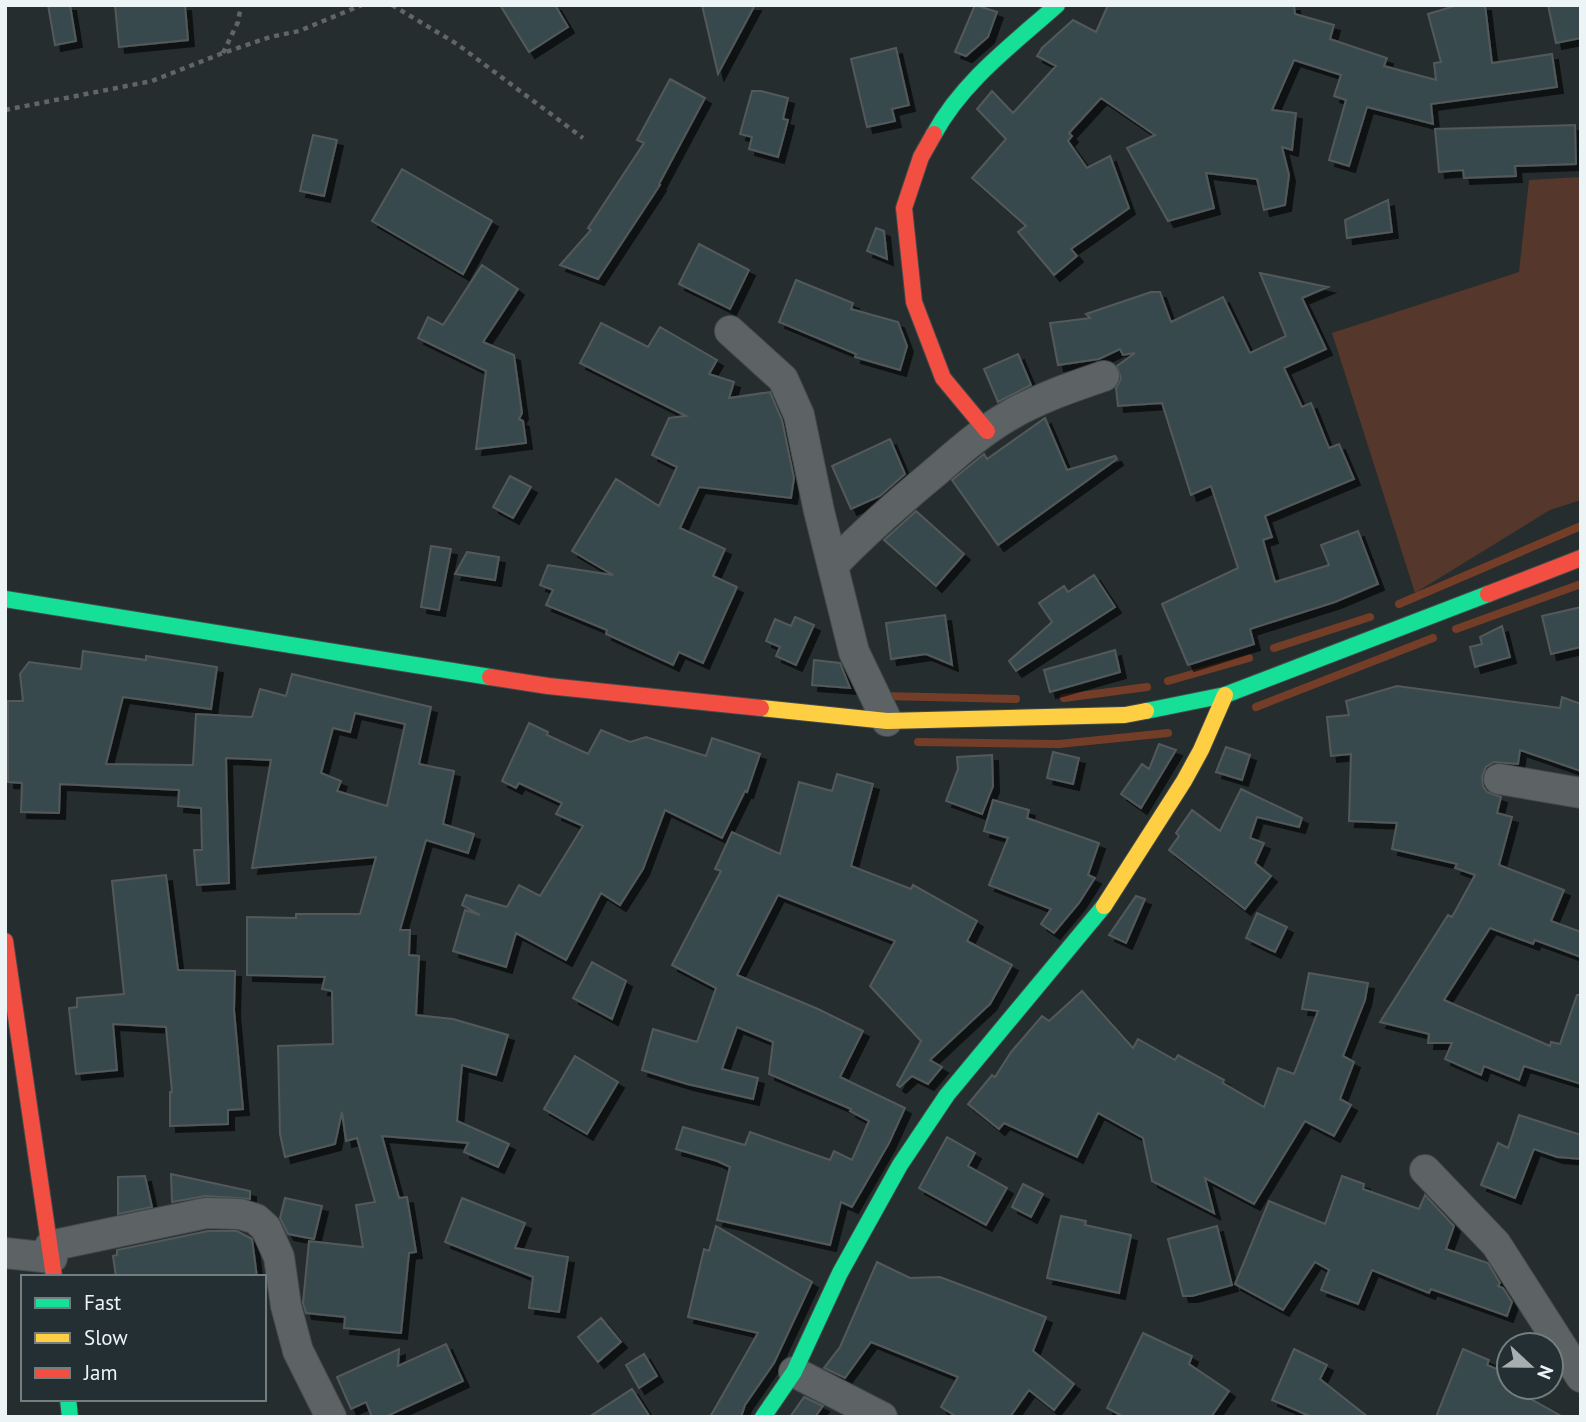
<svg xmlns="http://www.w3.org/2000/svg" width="1586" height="1422" font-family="'PT Sans',sans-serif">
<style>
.green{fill:#55372b}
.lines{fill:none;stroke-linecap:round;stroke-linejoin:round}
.stream{stroke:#743d27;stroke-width:8}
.building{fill:#394a4e;stroke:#53595a;stroke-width:2;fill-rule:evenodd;filter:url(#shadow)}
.street-casing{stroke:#444a4b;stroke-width:32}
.fast-casing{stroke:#444a4b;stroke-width:18}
.slow-casing{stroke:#444a4b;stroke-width:18}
.jam-casing{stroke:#444a4b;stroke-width:18}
.path{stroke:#606566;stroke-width:4.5;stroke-dasharray:5 5;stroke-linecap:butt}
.street{stroke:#5d6364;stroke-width:30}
.fast{stroke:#16e098;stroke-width:16}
.slow{stroke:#ffcf43;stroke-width:16}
.jam{stroke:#f24e42;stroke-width:16}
</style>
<defs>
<filter id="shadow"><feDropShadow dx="6" dy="6" stdDeviation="0" flood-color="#0009"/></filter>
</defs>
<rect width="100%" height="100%" fill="#262d2e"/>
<path class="green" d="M1581,177V500L1550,510L1415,593L1332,333L1519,272L1529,180Z"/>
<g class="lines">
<path class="stream" d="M1399,604L1581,526
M1456,629L1581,584
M1274,648L1370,617
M1168,681L1249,658
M883,696L1016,699
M1064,698L1147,687
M1256,707L1433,638
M918,742L1059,744L1168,733"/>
</g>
<path class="building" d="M48,5H70L76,41L55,45Z
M115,5H185L188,40L119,47Z
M500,5H555L568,27L529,52Z
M702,5H755L718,74Z
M975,5L997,12L988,37L966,56L955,52Z
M1108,5H1294L1295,14L1334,25L1330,39L1387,58L1384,66L1436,80L1434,63L1441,62L1428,14L1458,5H1485L1492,63L1552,54L1557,87L1431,104L1433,124L1367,107L1349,166L1329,160L1346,100L1334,96L1341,75L1294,60L1272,110L1296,113L1292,150L1282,147L1289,175L1285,205L1264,210L1257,179L1206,173L1214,208L1168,221L1127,148L1155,135L1101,98L1069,133L1072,136L1068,141L1087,168L1110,156L1129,208L1071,249L1077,256L1054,275L1018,232L1026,226L972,178L1006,139L977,109L992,91L1013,113L1056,66L1037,56L1042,48L1073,20L1096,32Z
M1548,5H1581V38L1556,43Z
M896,48L909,105L892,109L895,121L867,127L851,59Z
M670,79L705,98L659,184L660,185L598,279L560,265L591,230L588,228L644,143L637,140Z
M752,91H761L788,98L783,119L788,120L778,157L749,149L752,137L740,134Z
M1575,125L1576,164L1515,166L1516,176L1464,178L1463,170L1439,172L1435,129Z
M313,135L337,140L324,196L300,191Z
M402,169L492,221L463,274L372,221Z
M1388,200L1392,232L1347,238L1345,220Z
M876,228L884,231L887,259L867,251Z
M699,244L749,270L730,309L679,284Z
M482,265L518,289L483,342L514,355L522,413L519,419L523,421L526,443L476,449L486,371L418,338L428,317L443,325Z
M1260,273L1328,287L1302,298L1326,349L1284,368L1302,407L1311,403L1329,448L1339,444L1354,479L1265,516L1272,537L1263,540L1275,582L1329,565L1321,545L1358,531L1378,584L1335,602L1250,629L1254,644L1188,665L1162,604L1238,568L1211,486L1191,495L1162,403L1118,406L1116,388L1121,379L1117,366L1135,353L1123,355L1120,349L1099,359L1058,365L1050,323L1090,318L1086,314L1151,292H1160L1171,322L1223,297L1250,353L1286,336Z
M796,280L853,303L851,309L898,322L907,346L900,370L855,357L856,354L779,322Z
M601,323L648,347L660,327L717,360L709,374L734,382L729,398L770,392L782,420L794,478L791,498L699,487L680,528L725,549L713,576L737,587L703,663L679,652L673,665L606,634L607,630L546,605L553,590L540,585L548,565L613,575L572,551L616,479L659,506L677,467L652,455L669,418L686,416L580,363Z
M1018,354L1031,385L998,402L984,369Z
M1045,418L1067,470L1115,456L1117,459L998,545L952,480L984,454L987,459Z
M890,439L905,474L880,496L851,509L832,466Z
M510,476L531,487L513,518L493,507Z
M916,511L964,554L936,586L884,540Z
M431,546L451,549L439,610L421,607Z
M467,552L499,557L495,580L455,574Z
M1094,575L1115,607L1016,671L1009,661L1052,622L1039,603L1064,586L1068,592Z
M1581,607V647L1551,654L1542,616Z
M945,615L952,665L926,654L891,659L886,623Z
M795,617L814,625L796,665L776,656L780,647L766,641L775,619L791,626Z
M1502,626L1510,657L1475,667L1470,647L1482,644L1480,637Z
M1115,650L1120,672L1050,692L1044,670Z
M83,651L146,660V656L217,667L211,709L123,697L106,764L193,765L196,714L252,717L260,689L286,696L292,674L431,707L419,764L454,771L443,824L474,834L468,853L426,840L400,930H410L409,955L419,956L416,1015L453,1019L508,1035L496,1075L462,1065L457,1121L509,1144L498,1167L464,1152L468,1143L382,1136L399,1198L407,1197L416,1252L409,1253L401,1333L344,1328L345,1317L306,1313L303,1303L309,1241L363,1247L356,1205L375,1202L357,1138L346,1141L342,1112L335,1144L285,1157L280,1134L278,1046L333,1044L332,991L322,989L325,977L247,975V917L296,918V914H360L376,857L252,868L271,760L226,758L229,883L197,885L194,850H202L201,808L178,806L179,790L60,784L59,813L21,812L22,783L8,782V701H23L20,674L29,662L81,669ZM355,713L405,724L387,806L337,791L341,781L321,773L333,728L350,732Z
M814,660L840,663L850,688L812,685Z
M1397,686L1560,708L1562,697L1581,704V771L1520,750L1518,764L1494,762L1486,767L1482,777L1483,786L1487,792L1501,797L1497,813L1512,817L1499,865L1564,890L1551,921L1581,932V957L1535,940L1533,944L1490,928L1444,1000L1550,1046L1551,1042L1560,1044L1577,995H1581V1084L1524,1066L1519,1080L1484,1066L1481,1075L1445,1059L1452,1043H1428L1429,1034L1380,1022L1448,915L1452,917L1475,875L1455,868L1457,864L1392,849L1397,823L1349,821L1351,754L1331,756L1327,717L1349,715L1346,701Z
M529,723L548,732L547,735L588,754L601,730L630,742L646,737L706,756L712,738L760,754L747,792L745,791L722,838L665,810L643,869L620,905L601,893L566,960L516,933L506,967L453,951L465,910L480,915L462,905L466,895L507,907L519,885L540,896L583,826L556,814L562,803L519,783L516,788L502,781Z
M1159,744L1176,750L1141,808L1121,794L1142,764L1149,769Z
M1226,747L1250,755L1242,780L1216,772Z
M1053,752L1079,758L1073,784L1047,778Z
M992,755L993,786L982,814L946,801L958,769L957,757Z
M837,774L873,784L851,866L911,889L913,885L977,921L967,941L1012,965L990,1004L930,1060L942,1067L928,1084L912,1076L900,1087L897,1085L921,1041L870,986L895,941L778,895L737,975L818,1009L863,1031L840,1077L905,1108L889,1143L852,1207L841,1202L830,1245L717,1220L730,1167L717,1161L676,1149L683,1127L745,1145L750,1132L830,1160L834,1151L852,1160L869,1121L850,1111L851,1109L769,1074L773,1042L737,1027L722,1069L758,1078L753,1099L687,1084L642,1070L653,1029L697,1042L716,988L672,965L721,871L715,869L732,832L780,854L799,782L832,791Z
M1241,789L1302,818L1299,827L1257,817L1250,838L1264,843L1255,863L1271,876L1245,909L1169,850L1179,836L1176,833L1192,810L1220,831Z
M993,800L1029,810L1027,818L1099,843L1088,875L1095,878L1079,903L1054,933L1041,924L1051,909L989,885L1008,838L984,831Z
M166,875L178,970L235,971L234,1010L243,1109L228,1110V1124L170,1126V1092H172L166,1027L113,1024L117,1070L76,1074L69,1008L77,1007V998L124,994L112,881Z
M1136,896L1145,899L1126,943L1109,935Z
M1257,913L1287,927L1275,952L1246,938Z
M592,962L626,981L612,1019L573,998Z
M1309,973L1368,983L1365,1000L1343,1056L1354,1062L1340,1099L1351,1105L1334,1136L1305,1121L1254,1204L1205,1178L1214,1213L1152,1181L1143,1138L1098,1113L1077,1157L1004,1123L999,1129L968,1104L992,1075L995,1077L1011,1052L1042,1016L1049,1021L1082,991L1133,1048L1138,1039L1175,1060L1178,1055L1224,1080L1223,1083L1264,1107L1278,1068L1294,1074L1318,1011L1302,1009Z
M575,1056L618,1082L587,1134L544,1109Z
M1519,1115L1581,1135V1159L1557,1157L1534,1149L1515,1198L1481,1185L1498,1143L1508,1148Z
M947,1137L975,1153L968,1166L1007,1188L986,1225L919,1188Z
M171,1174L250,1191V1199L206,1196L172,1202Z
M145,1176L152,1207L118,1214V1177Z
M1342,1176L1364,1184L1363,1189L1419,1209L1425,1195L1454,1226L1446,1249L1488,1263L1500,1283L1498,1286L1503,1288L1512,1302L1507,1316L1431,1289L1429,1293L1372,1270L1358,1304L1321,1290L1329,1270L1315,1262L1283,1310L1235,1284L1269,1201L1325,1224Z
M1023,1184L1043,1194L1031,1217L1012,1207Z
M285,1198L322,1206L314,1239L288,1234L280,1218Z
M462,1198L525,1223L515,1248L568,1257L559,1312L529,1308L533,1277L445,1242Z
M1061,1216L1086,1221L1085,1225L1131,1235L1119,1293L1047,1278Z
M716,1226L812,1282L774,1363L745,1405L741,1417H710L758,1333L688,1317L704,1249L709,1251Z
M1217,1226L1232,1285L1192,1296H1183L1168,1239Z
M208,1231H237L252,1239L257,1277H116L113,1256L117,1255V1250Z
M877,1262L910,1278L940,1277L1046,1317L1033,1351L1074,1384L1054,1410L1029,1390L1010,1417H957L941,1407L958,1377L871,1342L845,1378L824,1368L840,1347Z
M601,1318L621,1342L598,1362L578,1337Z
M1143,1333L1192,1356L1189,1364L1229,1391L1211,1417H1124L1107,1408Z
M446,1344L463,1381L385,1417H372L366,1402L351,1409L337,1377L399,1349L398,1366Z
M1294,1349L1327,1365L1320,1379L1368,1417H1312L1272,1400Z
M1463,1349L1489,1360L1487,1365L1507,1373L1503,1382L1509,1387L1563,1417H1436Z
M644,1354L657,1376L639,1388L626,1365Z
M632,1389L650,1417H589Z
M804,1397L823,1406L815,1417H790Z"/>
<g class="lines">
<defs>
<path id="street" d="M730,331L783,379L799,415L819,511L854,652L887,721
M834,564C865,532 898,503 933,474C957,453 982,431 1010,415C1039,398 1072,387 1104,376
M1499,779L1581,793
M1425,1170L1496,1244L1581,1377
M50,1246L206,1213L240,1214L256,1219L266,1228L279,1257L286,1306L298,1351L331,1417
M5,1253L52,1258
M794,1372L882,1417"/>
<path id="fast" d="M934,134C963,81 1012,45 1057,5
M5,599L490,677
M1146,711L1225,695L1488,594
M68,1399L70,1417
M763,1417L794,1372L840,1273L900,1165L947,1095L1104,906"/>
<path id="slow" d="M761,708L887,721L1125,715L1146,711
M1104,906L1184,781L1201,750L1225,695"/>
<path id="jam" d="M934,134L921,157L904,208L914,302L943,378L987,431
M1488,594L1581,558
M490,677L548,686L761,708
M5,941L54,1277"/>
</defs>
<use href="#street" class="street-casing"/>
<use href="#fast" class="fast-casing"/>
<use href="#slow" class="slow-casing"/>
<use href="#jam" class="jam-casing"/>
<path class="path" d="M392,5L457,44L583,138
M223,53L238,22L241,5
M5,110L152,81L223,53L270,37L299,31L362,5"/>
<use href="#street" class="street"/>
<use href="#fast" class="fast"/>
<use href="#slow" class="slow"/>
<use href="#jam" class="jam"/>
</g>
<rect width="1586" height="1422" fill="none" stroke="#ecf4f6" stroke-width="14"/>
<rect x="21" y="1275" width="245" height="126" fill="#232f32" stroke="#737e80" stroke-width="2"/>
<rect x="35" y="1298" width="35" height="10" fill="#16e098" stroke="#737e80" stroke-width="2"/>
<text x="84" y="1310" font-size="21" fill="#ecf4f6">Fast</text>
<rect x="35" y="1333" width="35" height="10" fill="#ffcf43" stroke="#737e80" stroke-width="2"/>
<text x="84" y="1345" font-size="21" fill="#ecf4f6">Slow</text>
<rect x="35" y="1368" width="35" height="10" fill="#f24e42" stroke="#737e80" stroke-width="2"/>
<text x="84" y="1380" font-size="21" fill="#ecf4f6">Jam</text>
<g transform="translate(1530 1366) rotate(112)"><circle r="33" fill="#232f32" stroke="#737e80" stroke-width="2"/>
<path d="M0-5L12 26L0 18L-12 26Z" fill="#a7aeb0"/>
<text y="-10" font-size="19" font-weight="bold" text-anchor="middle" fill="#ecf4f6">N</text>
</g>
</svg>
